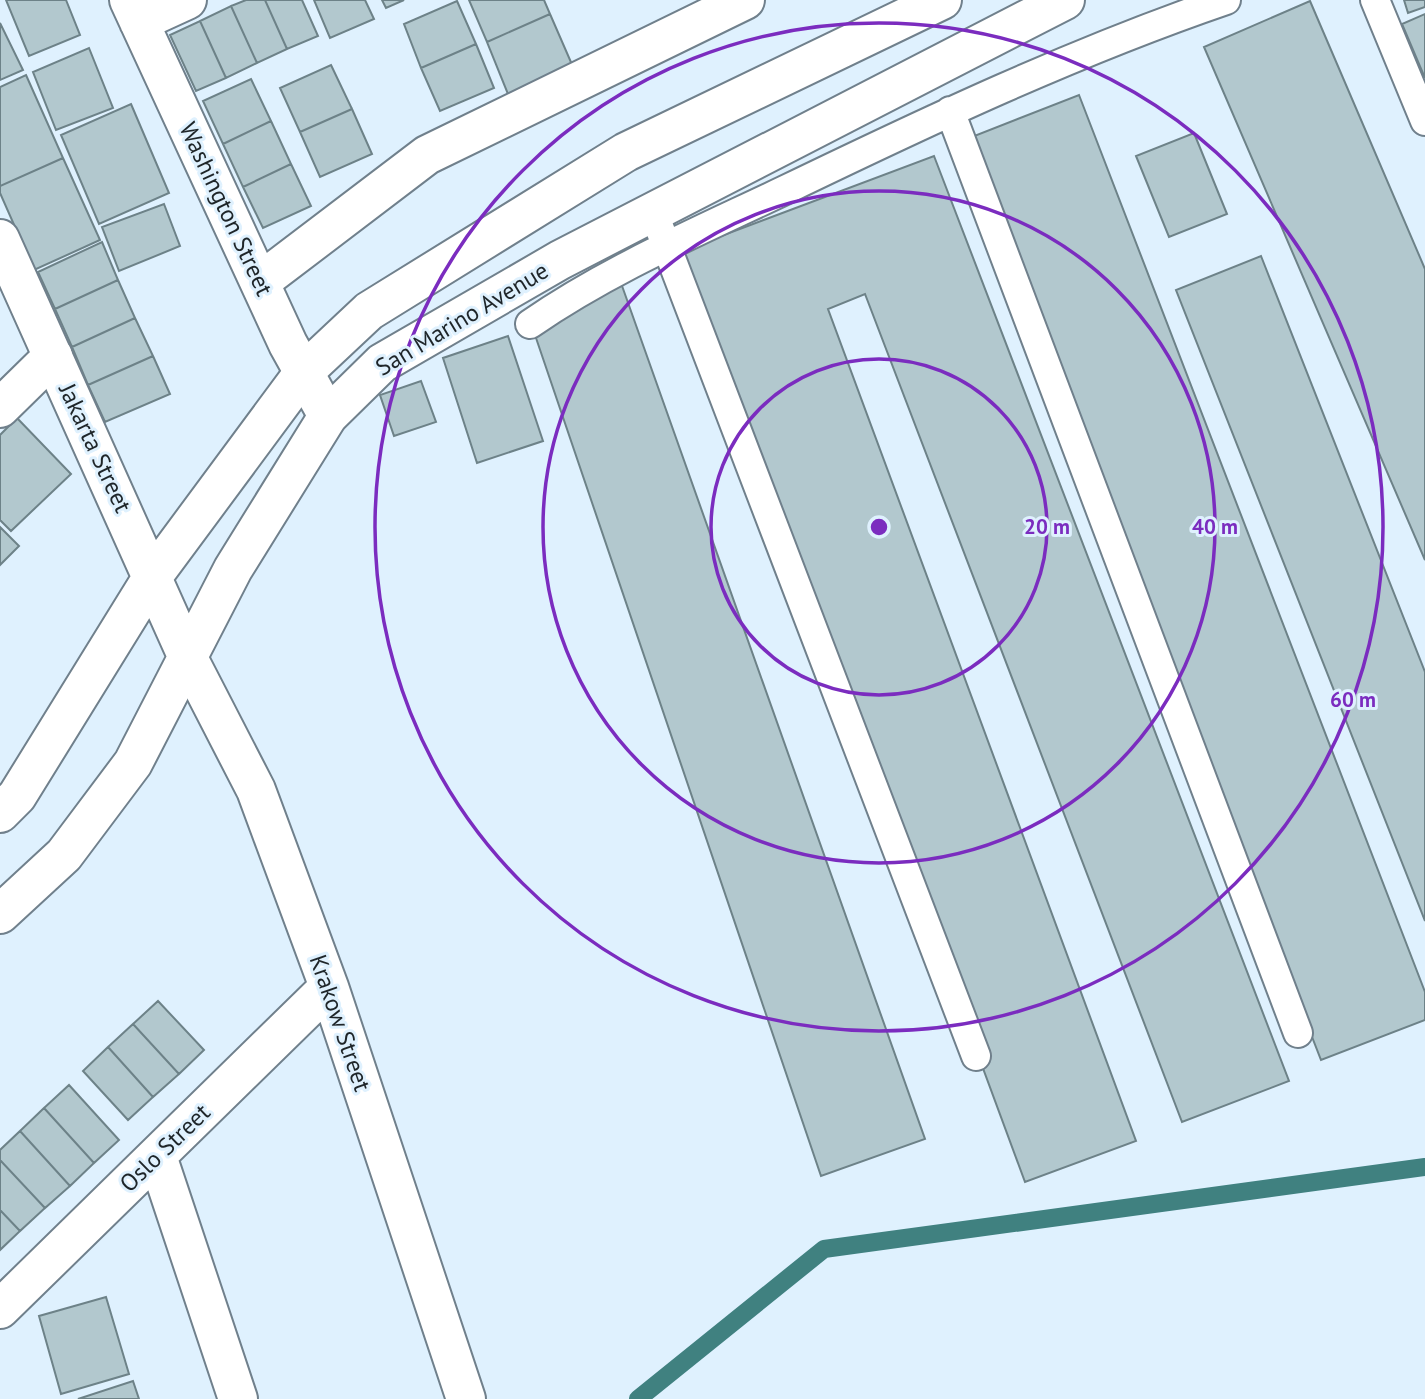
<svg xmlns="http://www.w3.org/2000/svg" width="1425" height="1399" font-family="'PT Sans',sans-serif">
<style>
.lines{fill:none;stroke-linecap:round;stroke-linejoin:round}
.stream{stroke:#408180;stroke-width:18}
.building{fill:#b2c8ce;stroke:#6d8288;stroke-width:2}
.lane-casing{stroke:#70808c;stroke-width:32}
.street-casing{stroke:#70808c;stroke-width:42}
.secondary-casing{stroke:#70808c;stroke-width:42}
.lane{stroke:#fff;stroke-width:28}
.street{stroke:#fff;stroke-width:38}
.secondary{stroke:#fff;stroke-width:38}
.ring{fill:none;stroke:#7b2cbf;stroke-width:3.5}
.labels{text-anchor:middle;stroke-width:6;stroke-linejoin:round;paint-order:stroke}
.street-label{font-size:24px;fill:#1e2529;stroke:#dff1fe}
.centre{fill:#7b2cbf;stroke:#dff1fe;stroke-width:3.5}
.ring-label{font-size:21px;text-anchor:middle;font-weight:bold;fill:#7b2cbf;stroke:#dff1fe;stroke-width:6;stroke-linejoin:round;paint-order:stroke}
</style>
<rect width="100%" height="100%" fill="#dff1fe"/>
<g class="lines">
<path class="stream" d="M638,1399L824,1249L1425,1167"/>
</g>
<path class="building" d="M6,0H66L80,35L29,56Z
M246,0H265L287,49L257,63L231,6Z
M265,0H302L318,36L287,49Z
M314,0H365L374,19L330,38Z
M382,0H404L386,8Z
M469,0H544L550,14L487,42Z
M1404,0H1425V7L1408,13Z
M457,1L476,44L421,68L404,24Z
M1310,1L1425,269V560L1204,47Z
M231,6L257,63L226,78L200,21Z
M550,14L577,76L512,104L487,42Z
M1425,14V78L1402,24Z
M200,21L226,78L196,91L170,35Z
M0,23L23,70L0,80Z
M476,44L494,88L440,111L421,68Z
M89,48L113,108L56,130L33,72Z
M331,65L352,109L300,132L280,88Z
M26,75L63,158L0,186V87Z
M251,79L271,121L223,144L203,101Z
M1079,95L1425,992V1020L1321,1060L964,140Z
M131,104L169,193L99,224L61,135Z
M352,109L372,154L320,177L300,132Z
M271,121L291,164L243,187L223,144Z
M1194,133L1227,214L1169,237L1136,156Z
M934,156L1289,1081L1182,1122L865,294L828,309L1136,1141L1025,1182L681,251Z
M63,158L100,240L34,270L0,193V186Z
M291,164L311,206L263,228L243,187Z
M164,204L180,246L119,271L102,227Z
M102,242L118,280L55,309L38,272Z
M1261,256L1425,672V921L1176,290Z
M118,280L135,318L72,347L55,309Z
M621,283L925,1139L821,1176L535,335Z
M135,318L153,356L88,385L72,347Z
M508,336L543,441L477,463L443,358Z
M153,356L170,394L105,422L88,385Z
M421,381L436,422L394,436L380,395Z
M17,418L71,474L11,531L0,520V435Z
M0,527L19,546L0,565Z
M158,1001L204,1050L179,1074L133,1024Z
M133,1024L179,1074L153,1097L108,1047Z
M108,1047L153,1097L128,1120L83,1071Z
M69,1085L119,1140L94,1163L44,1108Z
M44,1108L94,1163L70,1186L20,1131Z
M20,1131L70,1186L45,1208L0,1160V1150Z
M0,1160L45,1208L20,1231L0,1210Z
M0,1210L20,1231L0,1250Z
M106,1297L129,1374L61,1394L39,1316Z
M133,1381L139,1399H78Z"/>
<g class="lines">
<defs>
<path id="lane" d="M1375,0L1425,121
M950,111L1298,1033
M653,211L976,1056
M530,324C608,270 697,232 783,191C928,121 1074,52 1226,0"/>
<path id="street" d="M129,0L288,344L328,416
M139,22L187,0
M260,282L427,155L745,0
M0,408L53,356
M188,658L256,790L329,987L466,1399
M157,1156L238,1399
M0,1309L329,987"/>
<path id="secondary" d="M0,239L188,658
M0,813L17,796L153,576L304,372L369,311L626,152L942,0
M0,914L64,855L133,763L233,569L328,416L382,363L560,260L1065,0"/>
</defs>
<use href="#lane" class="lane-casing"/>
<use href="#street" class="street-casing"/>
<use href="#secondary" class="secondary-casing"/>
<use href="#lane" class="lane"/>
<use href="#street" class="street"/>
<use href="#secondary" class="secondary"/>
</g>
<g class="ring">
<circle cx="879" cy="527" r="168"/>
<circle cx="879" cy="527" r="336"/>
<circle cx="879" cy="527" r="504"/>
</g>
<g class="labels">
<g class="street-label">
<text transform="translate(226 209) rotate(65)" y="8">Washington Street</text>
<text transform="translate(462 319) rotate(-31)" y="8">San Marino Avenue</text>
<text transform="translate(95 448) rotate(65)" y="8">Jakarta Street</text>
<text transform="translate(340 1023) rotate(71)" y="8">Krakow Street</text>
<text transform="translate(165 1148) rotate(-44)" y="8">Oslo Street</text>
</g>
</g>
<circle cx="879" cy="527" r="10" class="centre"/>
<g class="ring-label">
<text x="1047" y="534">20 m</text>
<text x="1215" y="534">40 m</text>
<text x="1353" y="707">60 m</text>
</g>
</svg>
